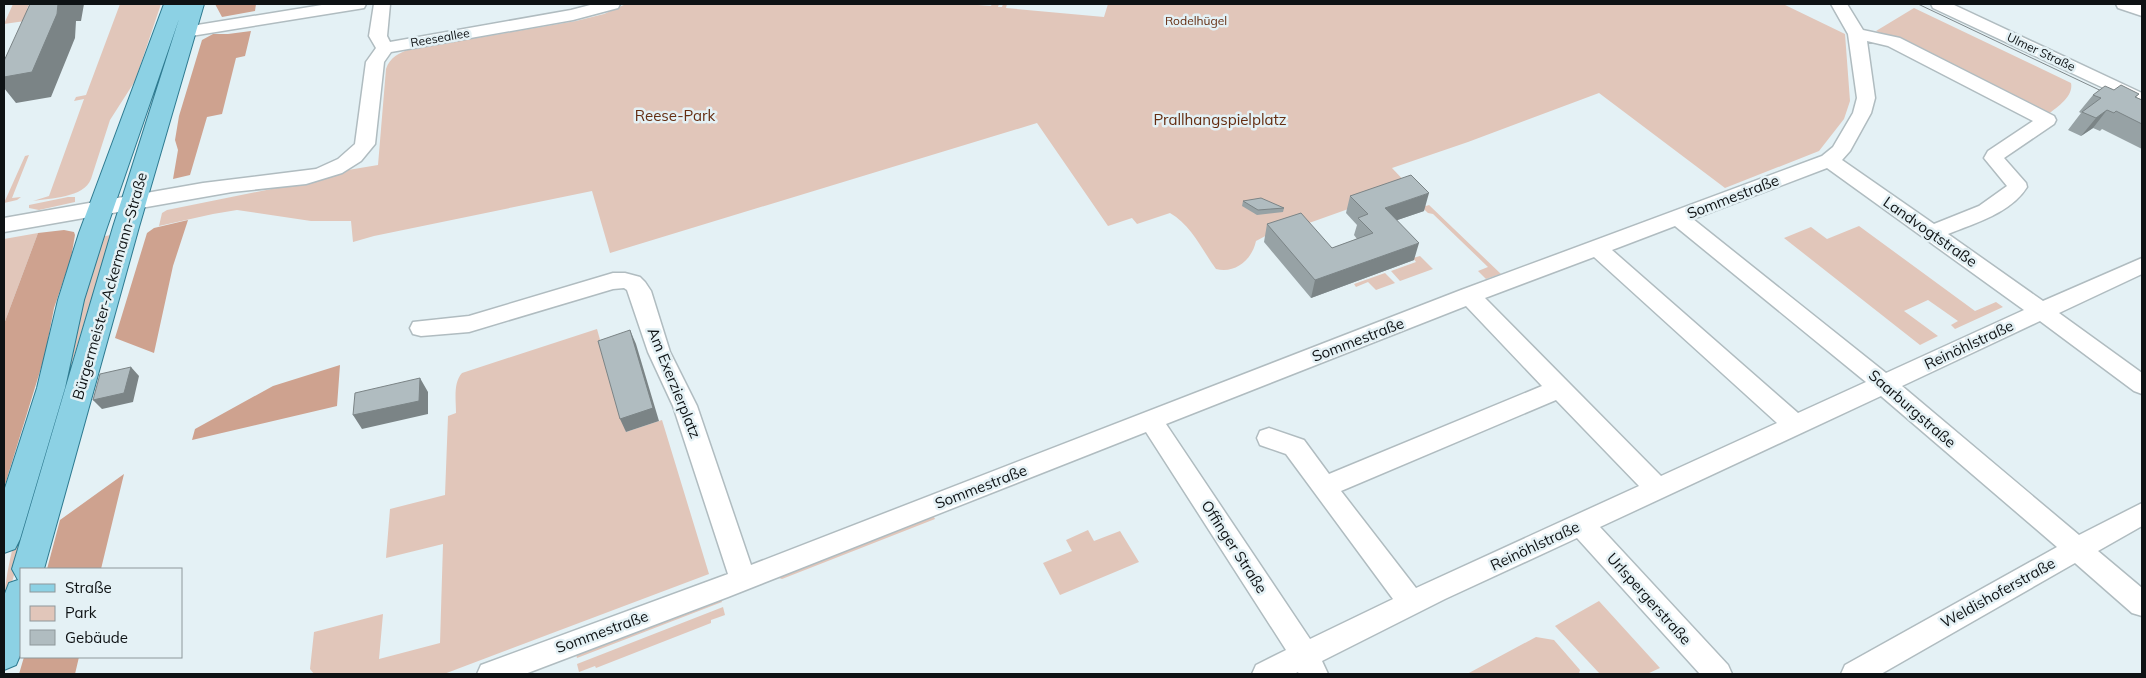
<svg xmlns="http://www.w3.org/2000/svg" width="2146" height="678" font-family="Mulish,sans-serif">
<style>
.green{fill:#e1c6ba}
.forest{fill:#cea28f}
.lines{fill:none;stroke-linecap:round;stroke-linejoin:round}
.minor-casing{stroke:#b0bcc0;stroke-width:3}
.major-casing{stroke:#2e7a90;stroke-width:2}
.minor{fill:#fff;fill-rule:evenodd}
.major{fill:#8cd1e4;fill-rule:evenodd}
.tram{stroke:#80898c;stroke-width:1}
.wall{fill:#97a2a5}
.shaded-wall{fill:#7b8486}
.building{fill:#b0bcc0;stroke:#7b8486}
.labels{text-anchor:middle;stroke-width:5;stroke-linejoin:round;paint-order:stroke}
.far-park-label{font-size:12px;fill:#642d11;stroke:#e4f1f5}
.far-street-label{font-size:12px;fill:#0e1214;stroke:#e4f1f5}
.park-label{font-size:15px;fill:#642d11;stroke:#e4f1f5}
.street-label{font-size:15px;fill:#0e1214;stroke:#e4f1f5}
</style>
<rect width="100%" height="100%" fill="#e4f1f5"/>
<path class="green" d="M13,4H29L27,9L33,8L39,19L4,24Z
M120,4H161L135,81L110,120L91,179C84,198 50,198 33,201L49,196L84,99L74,101L76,97L86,95Z
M626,4H965L991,6L992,4H999L998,7H1002L1003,4H1007L1006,8L1104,17L1108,4H1783L1845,34L1850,101L1844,119L1819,151L1725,188L1599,93L1468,142L1392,168L1410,187L1295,228L1288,224L1256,241C1252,260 1235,274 1216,269C1202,250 1192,226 1170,213L1137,224L1132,218L1108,226L1037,123L610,253L592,191L374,236L353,242L351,221H311L237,210L213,214L159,226L162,213L167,210L316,180L348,170L378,165L386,69C390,57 399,53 410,49L576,21L604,14Z
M1914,8L2071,83C2074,97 2056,108 2046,116L1876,31Z
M29,155L12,198L21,197L17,200L4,203L25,156Z
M1410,191L1426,206L1429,205L1501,274L1486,279L1478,271L1488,267L1433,214L1428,213L1407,193Z
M68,197H75V202L39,210L29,208V205Z
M1859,226L1975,311L1996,302L2003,307L1955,329L1951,325L1958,321L1928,300L1904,311L1938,336L1920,345L1784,238L1811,227L1827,239Z
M38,233L4,324V239Z
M111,235L72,362L63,415L4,608C4,568 22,514 33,475C55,395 77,316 100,237Z
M1420,256L1433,269L1400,281L1391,271L1416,262L1413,258Z
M1385,273L1395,283L1376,290L1368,282L1356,287L1354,284Z
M597,329L626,432L662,420L709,574L444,674H314L310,669L314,632L383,614L379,659L440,643L443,544L386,558L390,509L445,495L448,416L456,413C456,400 453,383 462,373Z
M933,515L935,519L782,579L779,578L778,575Z
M1088,530L1094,541L1120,531L1139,562L1060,595L1043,563L1072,551L1066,540Z
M720,597L722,602L577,658L574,647Z
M1599,601L1660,668L1647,674H1600L1555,626Z
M723,607L725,615L711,620V623L596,668L595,666L579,672L577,664Z
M1536,637L1554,640L1580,670L1579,674H1467Z"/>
<path class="forest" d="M215,4H256L255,11L222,17Z
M251,31L245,56L236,58L222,114L207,117L190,175L173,179L178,150L175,140L179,116L202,40L213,34H228Z
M188,220L173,266L154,353L115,338L147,233L154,228Z
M64,230L74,232L75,235L71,258L54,308L45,355L4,488V324L38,233Z
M340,365L337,406L192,440L195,429L273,386Z
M124,474L101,569H47L60,520Z
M24,657H79L75,674H19Z"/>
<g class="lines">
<defs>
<path id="minor" d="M328,4H366L364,8L358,9L185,37L179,36L176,32L179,28L185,27Z
M374,4H390L387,36L390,42L571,10L594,4H620L618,8L573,20L391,52L384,62L375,144L361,161L342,173L306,184L232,192L4,232V218L203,183L316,169L338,159L355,144L366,62L376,48L369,36Z
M1831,4H1847L1863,30L1900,38L2054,116L2056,120L2054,124L2004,158L2026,183L2027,187C2011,213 1975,223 1948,234L2043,301L2142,258V274L2059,313L2142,373V394L2134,391L2040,321L1902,386L2079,535L2142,503V526L2098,551L2142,588V616L2132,613L2075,563L1881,674H1841L1845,665L2057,547L1881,396L1600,527L1728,665L1732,674H1700L1577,538L1445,599L1322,661L1328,674H1299L1298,672L1294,674H1252L1256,665L1286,650L1146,432L728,597L525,674H477L481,665L728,574L673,406L648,352L627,290L624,288L613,289L469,332L421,336L413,334L410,328L413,322L469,316L613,273H625L640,277L645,282L651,291L670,352L697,406L751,565L1461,290L1822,156L1833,147L1853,113L1857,98L1848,34ZM1867,41L1888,46L2033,121L1988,151L1984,158L2007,186L1979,206L1934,224L1842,160L1850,151L1871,113L1875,98ZM1827,168L2017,305L2024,310L1886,373L1693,219ZM1675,226L1861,378L1866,382L1798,413L1612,250ZM1594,257L1777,423L1661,476L1485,298ZM1466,306L1542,386L1329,474L1304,440L1269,428L1260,431L1257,438L1260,445L1286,454L1393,599L1310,639L1166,424ZM1556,400L1639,486L1416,588L1341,491Z
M1931,4H1952L2142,93V106L1933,8Z
M2116,4L2142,5V16L2118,8Z"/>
<path id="major" d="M164,4H204L139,227L44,569H21V653L16,665L4,670V596L9,583L18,580L12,569L113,227L179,19L105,233L84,300L65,388L20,539L15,549L4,553V491L37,388L58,300L79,233Z"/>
</defs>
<use href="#minor" class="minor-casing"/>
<use href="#major" class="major-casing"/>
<use href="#minor" class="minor"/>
<use href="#major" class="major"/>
<path class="tram" d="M1918,4L2112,96"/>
</g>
<path class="wall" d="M2114,90L2139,94L2136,97L2142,100V149L2102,129L2100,131L2093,128L2081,136L2068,130L2081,113L2079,112L2093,95Z
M1350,196L1424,211L1397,220L1414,260L1311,298L1264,242L1267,224L1332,248L1357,239L1354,235L1357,225L1346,213Z
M1243,201L1284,208L1283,212L1257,215L1242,206Z"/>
<path class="shaded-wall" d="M58,4H85H84L81,21H76L75,38L51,97L16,103L4,88V77Z
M2107,110L2093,128L2081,136L2096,118Z
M1429,193L1424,211L1380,226L1385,208Z
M1419,243L1414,260L1311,298L1315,280Z
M630,330L636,344L659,421L626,432L620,419Z
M131,367L139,376L133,402L102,409L93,400Z
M420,378L428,392V414L362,429L353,415Z"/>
<path class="building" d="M30,4H58L57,14L32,72L4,77V61Z
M2121,85L2139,94L2135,97L2142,100V124L2116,111L2114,113L2107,110L2096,118L2082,112L2101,98L2093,95L2105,86L2114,90Z
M1411,175L1429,193L1385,208L1419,243L1315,280L1267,224L1301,213L1332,248L1373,233L1358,218L1368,214L1350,196Z
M1261,198L1284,208L1258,210L1243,201Z
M630,330L653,408L620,419L598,341Z
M131,367L124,393L93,400L100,374Z
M420,378L419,401L353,415L355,393Z"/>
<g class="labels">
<g class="far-park-label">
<text x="1196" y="25">Rodelhügel</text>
</g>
<g class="far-street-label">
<text transform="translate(440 38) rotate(-10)" y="4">Reeseallee</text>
<text transform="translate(2041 52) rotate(25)" y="4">Ulmer Straße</text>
</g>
<g class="park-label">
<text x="675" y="121">Reese-Park</text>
<text x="1220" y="125">Prallhangspielplatz</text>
</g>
<g class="street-label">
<text transform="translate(1733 197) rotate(-21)" y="5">Sommestraße</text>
<text transform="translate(1930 232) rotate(35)" y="5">Landvogtstraße</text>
<text transform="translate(110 286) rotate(-74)" y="5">Bürgermeister-Ackermann-Straße</text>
<text transform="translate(1358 340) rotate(-21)" y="5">Sommestraße</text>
<text transform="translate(1969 345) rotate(-25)" y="5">Reinöhlstraße</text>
<text transform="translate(674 383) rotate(68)" y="5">Am Exerzierplatz</text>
<text transform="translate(1912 409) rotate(41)" y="5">Saarburgstraße</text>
<text transform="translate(981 487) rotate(-21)" y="5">Sommestraße</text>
<text transform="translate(1535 546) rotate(-25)" y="5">Reinöhlstraße</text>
<text transform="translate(1234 547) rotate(57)" y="5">Offinger Straße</text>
<text transform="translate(1998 593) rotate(-29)" y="5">Weldishoferstraße</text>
<text transform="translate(1649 599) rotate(48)" y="5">Urlspergerstraße</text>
<text transform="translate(602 632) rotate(-20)" y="5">Sommestraße</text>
</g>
</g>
<rect width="2146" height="678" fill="none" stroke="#0e1214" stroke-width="10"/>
<rect x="20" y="568" width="162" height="90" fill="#e4f1f5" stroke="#8e989b"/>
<rect x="30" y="584" width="25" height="8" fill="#8cd1e4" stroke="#8e989b"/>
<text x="65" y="593" font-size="15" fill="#0e1214">Straße</text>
<rect x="30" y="606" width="25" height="15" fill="#e1c6ba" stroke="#8e989b"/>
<text x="65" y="618" font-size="15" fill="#0e1214">Park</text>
<rect x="30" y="630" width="25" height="15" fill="#b0bcc0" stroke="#8e989b"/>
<text x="65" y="643" font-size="15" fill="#0e1214">Gebäude</text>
</svg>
